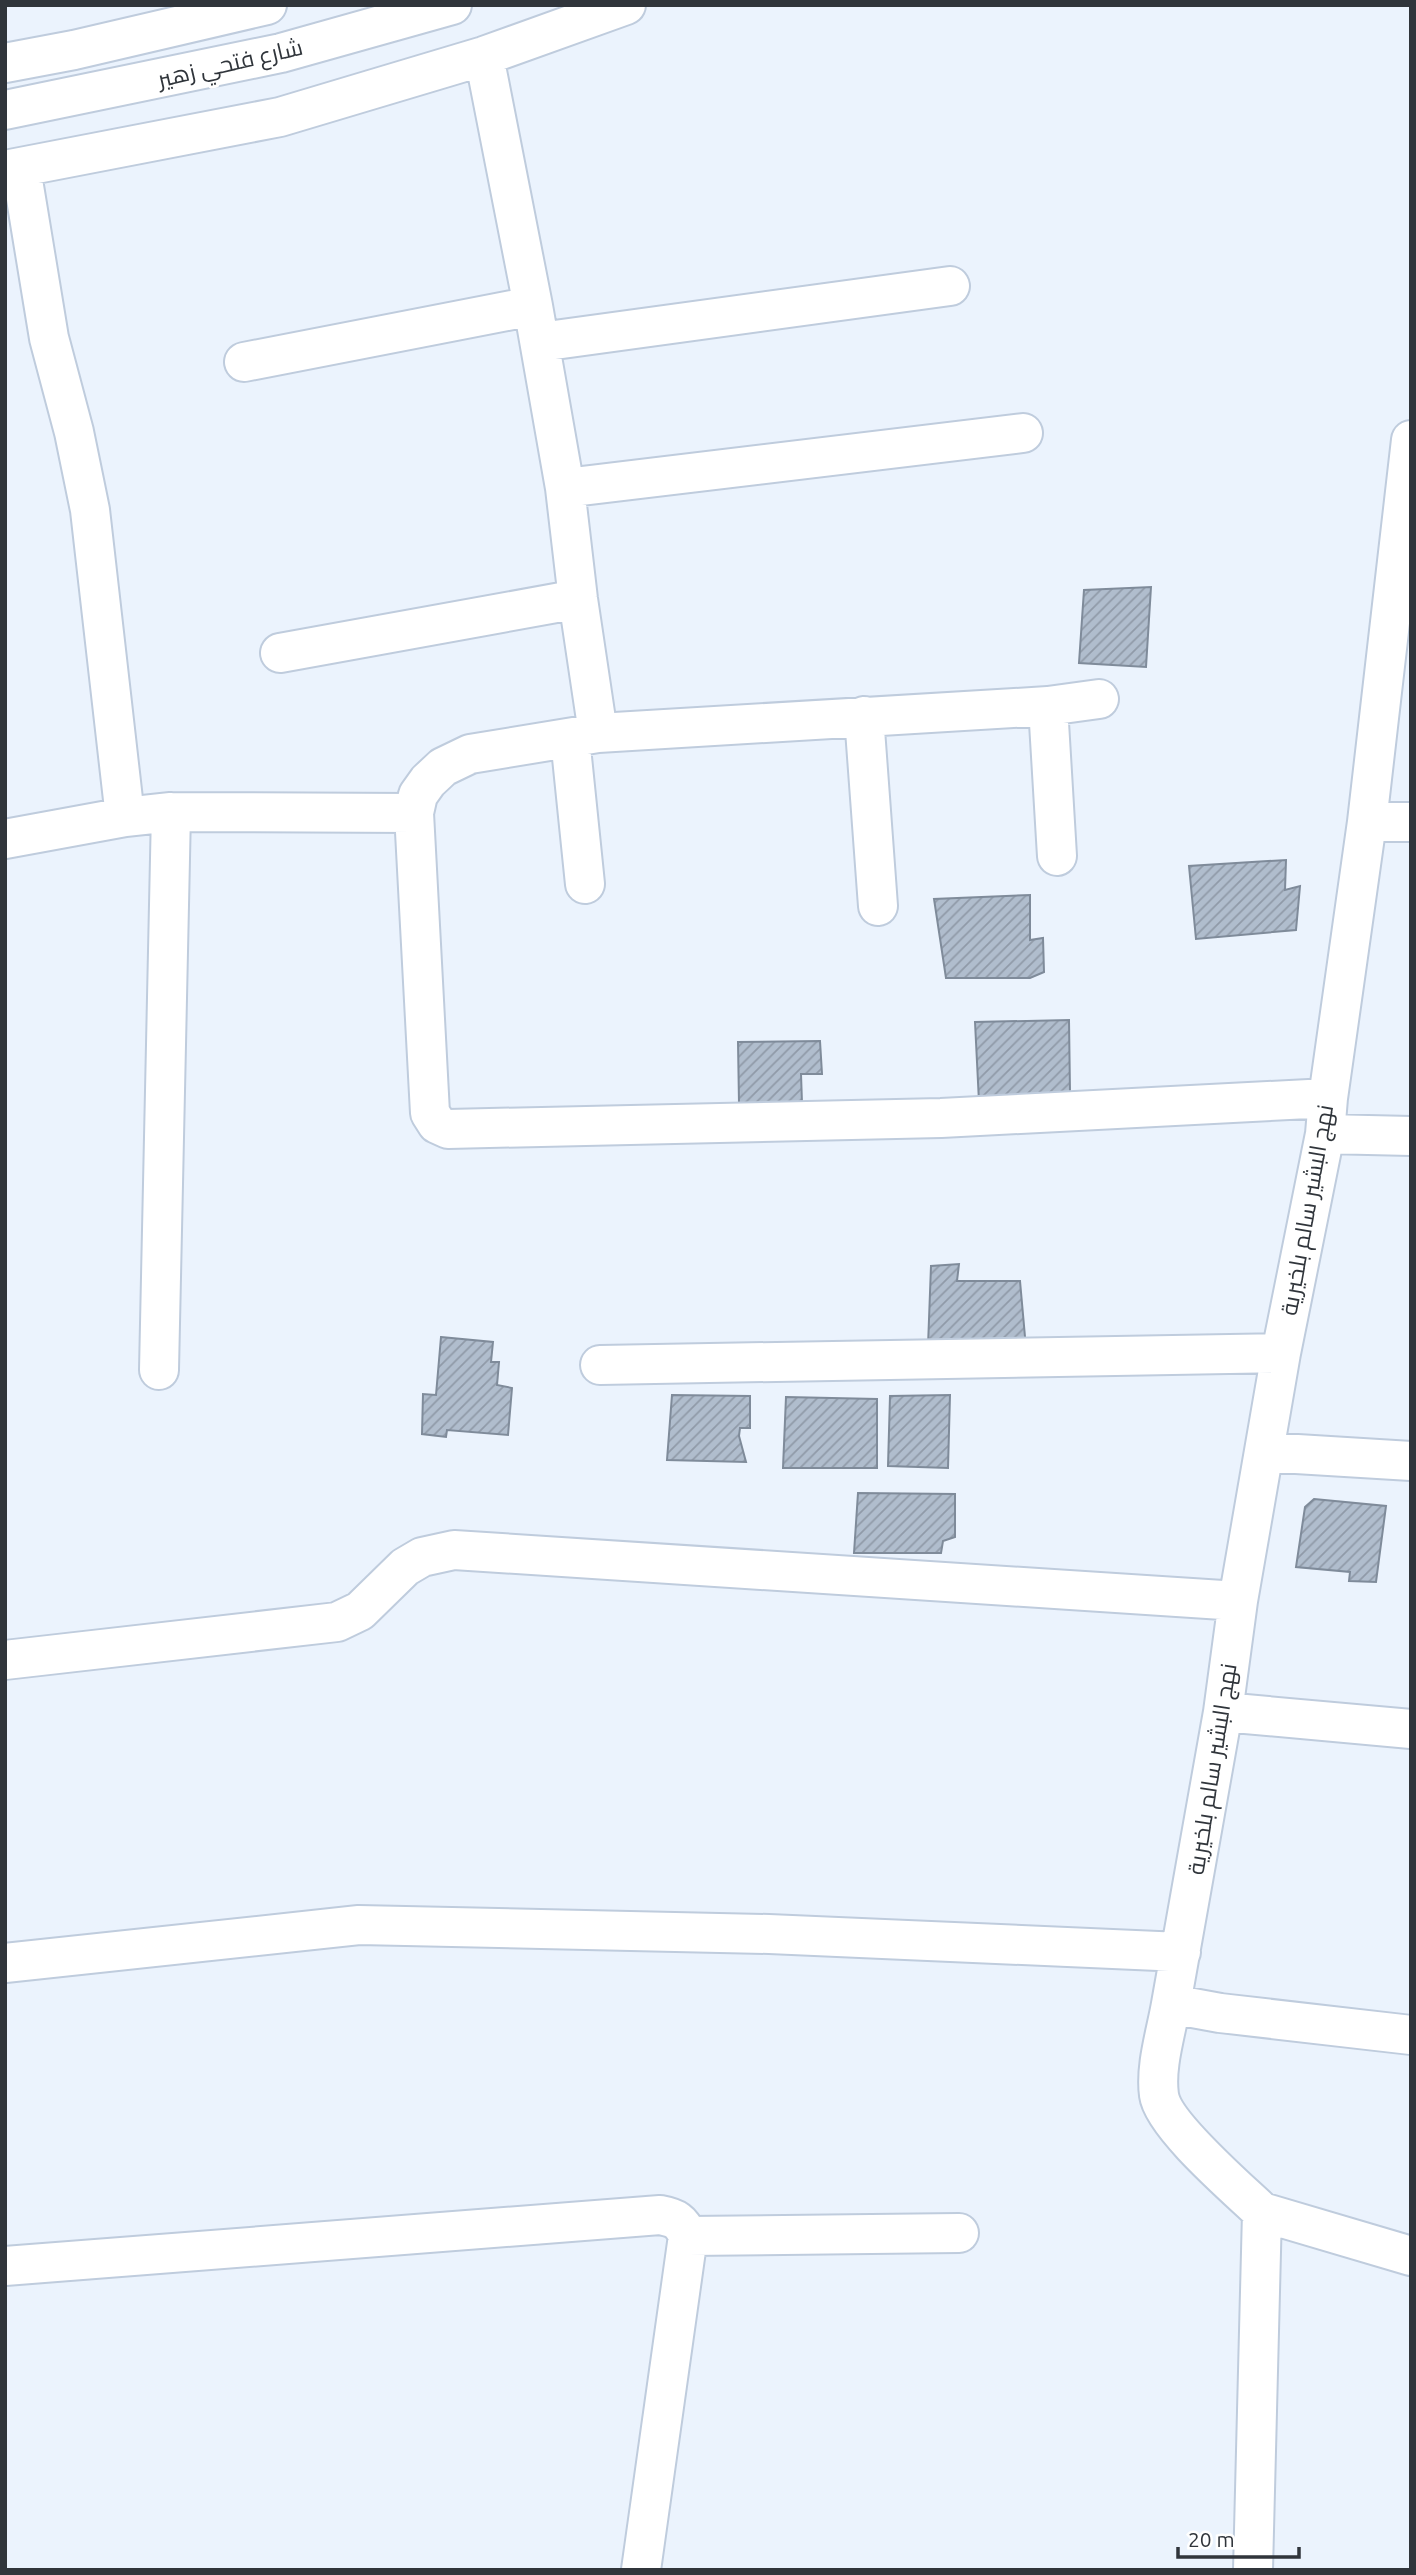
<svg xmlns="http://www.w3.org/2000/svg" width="1416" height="2575" font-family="Ubuntu,Cairo,sans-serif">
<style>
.building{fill:url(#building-hatch);stroke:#7f8b9a;stroke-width:2}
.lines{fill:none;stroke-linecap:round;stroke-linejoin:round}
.minor-casing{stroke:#bfccdd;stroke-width:42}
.minor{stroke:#fff;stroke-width:38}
.labels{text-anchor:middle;stroke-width:6;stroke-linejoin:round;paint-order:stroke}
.street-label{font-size:23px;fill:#30353b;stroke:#fff}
</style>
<defs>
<pattern id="building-hatch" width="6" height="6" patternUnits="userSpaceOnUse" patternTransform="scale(1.75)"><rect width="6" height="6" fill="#b0bdcd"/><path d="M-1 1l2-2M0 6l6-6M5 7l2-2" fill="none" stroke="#909aa8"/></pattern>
</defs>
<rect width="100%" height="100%" fill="#ebf3fd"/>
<path class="building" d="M1151,587L1146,667L1079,663L1084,590Z
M1286,860L1285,890L1300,886L1296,930L1196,939L1189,866Z
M1030,895V940L1043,938L1044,972L1030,978H946L934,899Z
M1069,1020L1070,1093L979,1102L975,1022Z
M820,1041L822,1074H801L802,1103H739L738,1042Z
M959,1264L957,1281H1020L1026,1348L928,1346L931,1266Z
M441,1337L493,1342L491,1362H499L497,1385L512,1388L508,1435L447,1430L446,1437L422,1434L423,1394L436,1395Z
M672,1395L750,1396V1428H740L739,1436L746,1462L667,1460Z
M950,1395L948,1468L888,1466L890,1396Z
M786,1397L877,1399V1468H783Z
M858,1493L955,1494V1537L943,1541L941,1553H854Z
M1314,1499L1386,1506L1376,1582L1349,1581L1350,1572L1296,1567L1305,1507Z"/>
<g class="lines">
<defs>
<path id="minor" d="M484,56L533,306L565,488L578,599L598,733
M5,63L74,50L267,5
M5,110L281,53L452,5
M21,168L49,338L74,432L90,510L125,817
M5,170L280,117L484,56L626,5
M540,342L950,286
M244,362L533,306
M1411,440L1367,822L1328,1098L1325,1134L1281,1353L1238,1601L1223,1712L1171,2004L1220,2013L1411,2035
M565,488L1023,433
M280,653L578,599
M1099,699L1048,706L598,733L470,754L443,767L428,781L418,795L414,813L430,1113L437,1124L448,1129L941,1118L1328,1098
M1048,706L1057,856
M864,716L878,906
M570,738L585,884
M1367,822H1411
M5,839L125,817L171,812L414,813
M1325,1134L1411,1136
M600,1365L1281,1353
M159,1370L171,812
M1264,1452L1411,1461
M5,1660L337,1622L360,1611L405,1567L422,1557L454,1550L1238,1601
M1223,1712L1411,1729
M5,1963L359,1925L769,1934L1181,1952
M1171,2004C1166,2033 1155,2066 1159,2095C1163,2125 1238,2189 1262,2212L1253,2570
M1262,2212L1411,2256
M688,2236L959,2233
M5,2266L660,2215C676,2218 681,2221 688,2236L641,2570"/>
</defs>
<use href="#minor" class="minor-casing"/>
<use href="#minor" class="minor"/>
</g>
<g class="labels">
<g class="street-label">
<text transform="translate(230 63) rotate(-13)" y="8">شارع فتحي زهير</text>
<text transform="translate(1307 1210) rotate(-80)" y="8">نهج البشير سالم بلخيرية</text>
<text transform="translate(1212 1769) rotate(-81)" y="8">نهج البشير سالم بلخيرية</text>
</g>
</g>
<rect width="1416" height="2575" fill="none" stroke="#30353b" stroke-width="14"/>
<path d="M1178 2547v10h121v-10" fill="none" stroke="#30353b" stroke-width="3.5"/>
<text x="1188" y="2547" font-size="21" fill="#30353b" stroke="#ffffff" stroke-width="5" paint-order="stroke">20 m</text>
</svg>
